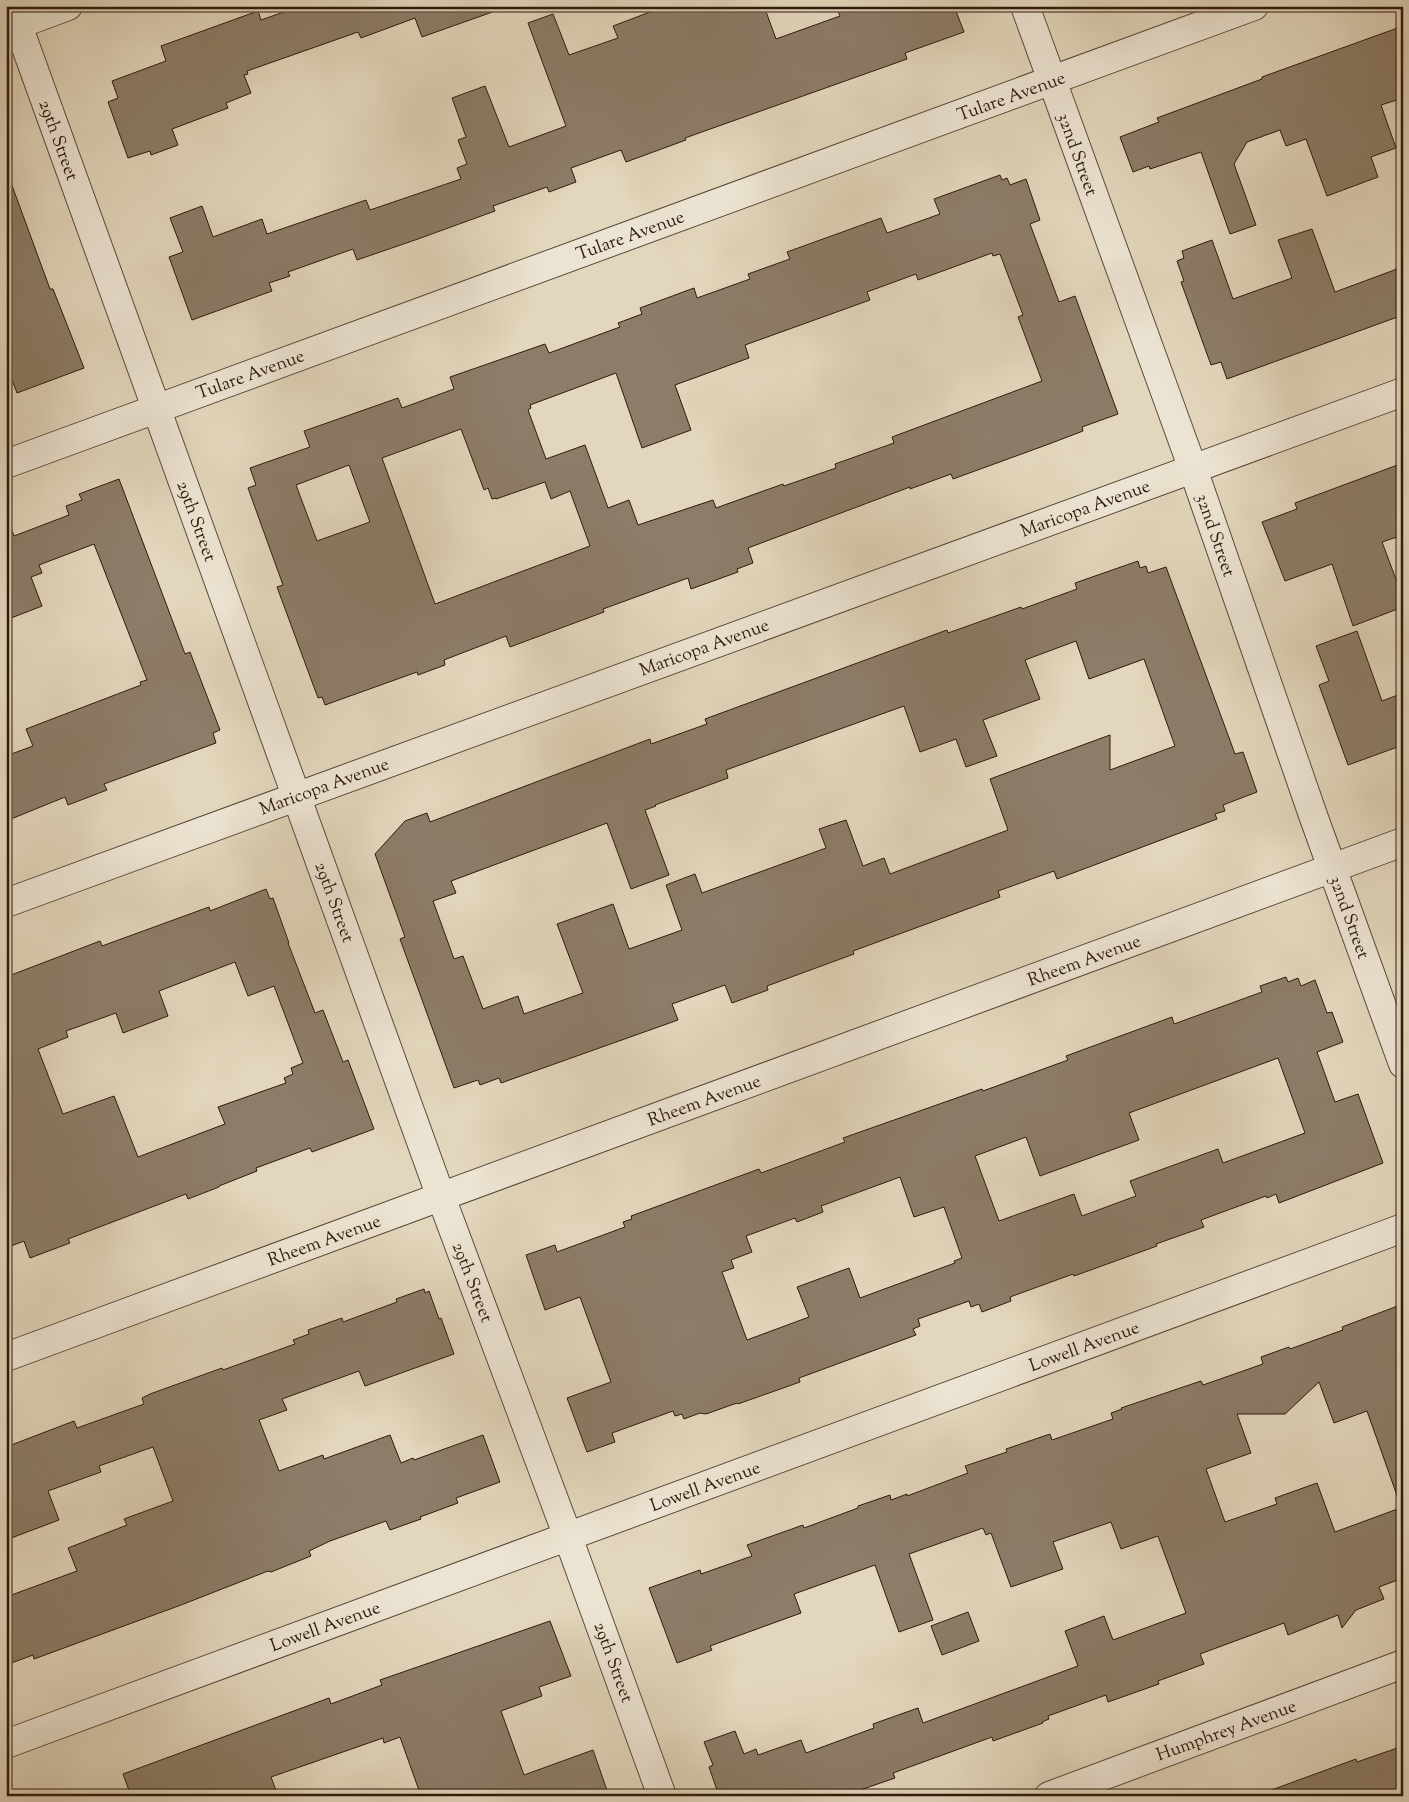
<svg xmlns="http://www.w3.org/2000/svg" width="1409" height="1802" font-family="'Sorts Mill Goudy',serif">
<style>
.building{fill:#8c7c68;stroke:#2e1a0e;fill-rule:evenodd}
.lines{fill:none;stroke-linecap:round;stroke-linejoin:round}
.minor-casing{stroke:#5b493a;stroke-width:30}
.minor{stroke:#ece4d3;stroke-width:28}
.labels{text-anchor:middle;stroke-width:4.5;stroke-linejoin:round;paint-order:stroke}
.street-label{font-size:18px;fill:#2e1a0e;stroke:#ece4d3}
</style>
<rect width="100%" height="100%" fill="#e2d6bc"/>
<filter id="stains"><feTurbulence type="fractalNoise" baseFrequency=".004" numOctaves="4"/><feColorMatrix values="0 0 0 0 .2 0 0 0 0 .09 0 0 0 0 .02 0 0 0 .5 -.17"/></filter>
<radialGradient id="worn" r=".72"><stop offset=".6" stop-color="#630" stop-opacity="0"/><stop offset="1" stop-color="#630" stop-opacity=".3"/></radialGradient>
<path class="building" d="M301,6H497L498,10L422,37L415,18L361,38L358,32L247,71L248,74L244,75L251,93L226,103L228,108L172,129L178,145L151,155L150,151L128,158L108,102L118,98L112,81L166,61L161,46L258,11L261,20Z
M648,6H764L776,39L840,16L836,6H954L964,32L905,53L907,59L685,138L686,140L626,162L621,150L571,168L576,182L549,192L547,187L493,206L495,211L418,239L357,260L353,249L288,272L290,276L269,283L272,291L192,320L169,257L183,252L170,218L202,206L213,237L262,219L267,234L366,200L370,210L461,179L457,168L467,164L458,140L466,137L452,98L485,86L509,147L566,126L528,23L553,14L569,55L618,38L613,26L650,12Z
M1403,26V98L1381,105L1396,148L1371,157L1378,177L1327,196L1306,139L1286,146L1280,130L1247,142L1234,164L1256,225L1230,234L1201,152L1150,169L1149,166L1133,172L1120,137L1159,122L1157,118L1262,79V77Z
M1000,175L1002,180L1007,178L1010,185L1026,179L1040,220L1030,224L1059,302L1075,296L1118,414L1082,427L1083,431L1049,444L953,479L951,474L910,489V487L748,548L753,563L737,569L738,572L691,589L688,578L603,609L604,612L510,647L506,636L444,660L445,665L418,675L417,672L325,705L322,697L318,698L277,587L283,585L248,488L256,485L250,468L310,447L304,431L398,398L402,408L454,389L450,377L545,344L549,353L620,327L618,323L642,314L640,308L694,288L697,298L750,279L748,274L790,259L787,252L881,218L887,233L940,214L934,199ZM992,253L993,256L1000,254L1023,315L1018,317L1042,381L892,437L894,443L835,464L836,468L784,486L783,484L716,508L713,500L638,525L629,500L608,508L585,445L546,459L528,410L531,408L530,405L616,373L642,448L691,430L675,385L749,358L745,345L870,300L867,292L916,274L918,280ZM461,429L484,490L488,488L492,499L496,498V499L545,482L551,499L570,491L590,546L435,604L382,458ZM349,465L370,522L317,541L296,485Z
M6,180H10L50,289H53L84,368L17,393L6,364Z
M1312,229L1335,292L1397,269L1403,286V315L1227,379L1221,362L1211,365L1181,282L1184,281L1177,261L1184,258L1182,251L1212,240L1233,299L1292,278L1278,240Z
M1403,463V535L1382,542L1403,598V607L1353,626L1332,564L1285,581L1262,522L1297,509L1295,503Z
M119,479L185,654L190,652L220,730L213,733L216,743L104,784L107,790L68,805L65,797L6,821V756L33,746L26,729L141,685L140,682L147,680L94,544L39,565L42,573L31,577L42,606L6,620V519H8L14,536L69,515L66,506L82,500L79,494Z
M1138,561L1140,568L1146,566L1148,573L1166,567L1235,754L1243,752L1257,792L1223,805L1225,811L1215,814L1217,819L1057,879L1054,871L998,891L1000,897L853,951L854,954L767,986L768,990L732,1003L725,985L672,1004L678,1020L501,1083L499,1078L480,1085L478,1080L454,1088L400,939L405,937L375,854L405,821L427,813L430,822L650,739L651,744L707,724L705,719L947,630L948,633L1021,607L1022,609L1077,589L1075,583ZM1076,641L1089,679L1144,659L1175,746L1110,770V735L990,779L1008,830L890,874L884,858L863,866L846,820L819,829L826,848L702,893L695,874L666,885L682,930L629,949L613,904L557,924L583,993L524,1014L518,996L483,1009L463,956L454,959L433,901L456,893L451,881L607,823L631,889L669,875L645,810L656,806L655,805L728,778L726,770L904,706L920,752L956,739L966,767L997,756L983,720L1040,699L1025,660Z
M1357,631L1382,701L1403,693V745L1348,765L1319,685L1329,681L1316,646Z
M266,889L270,899L273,898L289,943H288L315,1013L323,1010L343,1062L348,1060L374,1129L312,1152L310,1148L256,1168L257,1171L219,1186V1187L188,1199L186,1194L68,1239L70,1243L30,1258L24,1241L6,1248V977L100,941L102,946L209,907L210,911ZM235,962L248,996L274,986L303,1063L291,1068L293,1074L284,1078L286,1083L218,1107L225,1124L138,1157L114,1096L63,1114L38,1049L68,1037L66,1031L116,1013L123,1033L168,1016L159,991Z
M1286,977L1288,982L1298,978L1301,986L1315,980L1327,1013L1332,1012L1343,1042L1317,1052L1335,1102L1358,1094L1383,1163L1279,1203L1276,1194L1267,1198L1266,1196L1201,1220L1204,1227L1156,1244L1157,1246L1074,1276L1073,1274L1010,1297L1011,1301L982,1312L979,1304L971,1307L969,1301L918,1319L920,1326L913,1329L916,1335L799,1378L800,1382L738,1404L737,1403L706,1414L700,1413L684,1419L682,1414L675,1416L673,1411L612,1433L615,1442L587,1452L567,1398L611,1382L580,1297L545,1310L526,1255L555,1245L557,1252L625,1227L623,1222L632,1219L631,1216L759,1169L761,1173L845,1142L843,1138L982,1089L983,1091L1068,1060L1066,1056L1172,1017L1174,1024L1262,992L1260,986ZM1278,1058L1305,1133L1223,1163L1218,1149L1130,1181L1136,1196L1082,1216L1074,1194L999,1221L975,1156L1026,1137L1040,1176L1139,1140L1129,1113ZM900,1177L914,1217L944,1207L962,1258L954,1261L955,1263L860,1298L849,1268L797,1287L809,1317L747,1340L722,1272L734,1268L731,1260L752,1252L746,1236L795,1218L797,1222L823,1212L821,1206Z
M424,1289L425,1293L429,1291L439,1319L441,1318L454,1354L365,1386L359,1371L282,1399L287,1410L259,1420L279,1471L323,1455L324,1459L390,1435L401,1463L413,1458L414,1460L483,1435L500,1482L456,1498L458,1503L420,1517L421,1519L390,1530L386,1521L330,1541L309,1551L311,1556L271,1572L268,1571L181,1605L34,1659L33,1655L6,1665V1597L77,1571L68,1548L127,1525L124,1519L173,1501L153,1447L99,1466L101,1472L48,1491L59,1520L6,1540V1447L74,1421L77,1428L144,1404L142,1398L150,1394L222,1368L223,1370L295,1344L293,1340L309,1334L308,1330L342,1318L343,1322L397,1302L396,1299Z
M1403,1304V1501H1399L1367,1411L1334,1423L1319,1382L1285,1414H1237L1251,1453L1206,1469L1225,1522L1277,1504L1275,1498L1317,1483L1335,1532L1403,1507V1578L1379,1587L1384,1599L1356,1610L1342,1628L1338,1615L1288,1635L1284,1623L1200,1654L1204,1664L1158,1681L1159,1684L1108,1702L1106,1695L1048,1716L1049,1719L1042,1722L1043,1723L993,1741L992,1737L893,1773L895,1778L863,1789L866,1796H719L709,1767L713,1765L704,1742L735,1731L744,1754L756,1749L758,1755L801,1740L806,1753L874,1728L873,1724L918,1708L923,1723L1078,1666L1065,1631L1104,1616L1113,1640L1186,1613L1158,1536L1121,1549L1111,1522L1053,1542L1063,1569L1011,1587L991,1533L986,1535L983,1528L909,1554L933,1620L899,1632L875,1565L794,1594L801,1613L710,1646L712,1650L677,1663L649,1588L700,1570L701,1574L752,1556L747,1545L803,1525L804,1528L858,1508V1506L890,1495L891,1500L907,1494V1496L968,1473L965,1466L1007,1452L1006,1449L1050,1434L1052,1440L1113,1419L1111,1413L1122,1409L1121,1408L1201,1381L1203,1385L1263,1364L1261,1357L1289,1347L1290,1349L1343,1330L1342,1327Z
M968,1612L979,1641L942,1655L931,1626Z
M550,1621L571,1676L539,1687L542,1696L501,1711L524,1775L593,1750L609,1796H421L400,1737L384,1743L383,1738L271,1777L278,1796H131L123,1774L329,1698L331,1704L382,1685L380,1680Z
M1403,1746V1796H1267L1266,1792L1356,1759L1357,1762Z"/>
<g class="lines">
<defs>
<path id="minor" d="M11,6L441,1197L568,1537L662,1796
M1025,6L1193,469L1314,818L1403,1064
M6,29L68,6
M6,464L1254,6
M6,903L1403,392
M6,1357L1403,842
M6,1744L1403,1228
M1049,1796L1403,1664"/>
</defs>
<use href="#minor" class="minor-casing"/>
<use href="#minor" class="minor"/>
</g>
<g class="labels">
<g class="street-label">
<text transform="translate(1011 96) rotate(-20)" y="6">Tulare Avenue</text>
<text transform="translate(59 140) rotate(70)" y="6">29th Street</text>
<text transform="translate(1078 154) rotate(70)" y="6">32nd Street</text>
<text transform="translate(630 235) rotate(-20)" y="6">Tulare Avenue</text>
<text transform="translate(250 374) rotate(-20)" y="6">Tulare Avenue</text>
<text transform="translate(1085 508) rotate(-20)" y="6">Maricopa Avenue</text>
<text transform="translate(197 521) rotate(70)" y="6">29th Street</text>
<text transform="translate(1216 535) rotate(71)" y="6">32nd Street</text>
<text transform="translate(704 647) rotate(-20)" y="6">Maricopa Avenue</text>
<text transform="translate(324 786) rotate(-20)" y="6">Maricopa Avenue</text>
<text transform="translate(335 902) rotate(70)" y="6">29th Street</text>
<text transform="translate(1350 917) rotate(70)" y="6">32nd Street</text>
<text transform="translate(1084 960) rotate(-20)" y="6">Rheem Avenue</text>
<text transform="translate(704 1100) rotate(-20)" y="6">Rheem Avenue</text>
<text transform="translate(324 1240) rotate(-20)" y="6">Rheem Avenue</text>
<text transform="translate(473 1282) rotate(69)" y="6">29th Street</text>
<text transform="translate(1084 1346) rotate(-20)" y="6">Lowell Avenue</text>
<text transform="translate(705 1486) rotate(-20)" y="6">Lowell Avenue</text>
<text transform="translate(325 1626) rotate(-20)" y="6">Lowell Avenue</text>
<text transform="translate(614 1662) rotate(70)" y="6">29th Street</text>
<text transform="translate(1226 1730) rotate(-20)" y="6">Humphrey Avenue</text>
</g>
</g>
<rect width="1409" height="1802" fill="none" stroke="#e2d6bc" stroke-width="25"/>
<rect x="8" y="8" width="1394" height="1787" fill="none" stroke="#2e1a0e" stroke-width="2.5"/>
<rect x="12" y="12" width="1384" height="1777" fill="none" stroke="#2e1a0e"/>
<rect width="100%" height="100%" filter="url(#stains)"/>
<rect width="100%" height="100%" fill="url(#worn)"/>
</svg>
